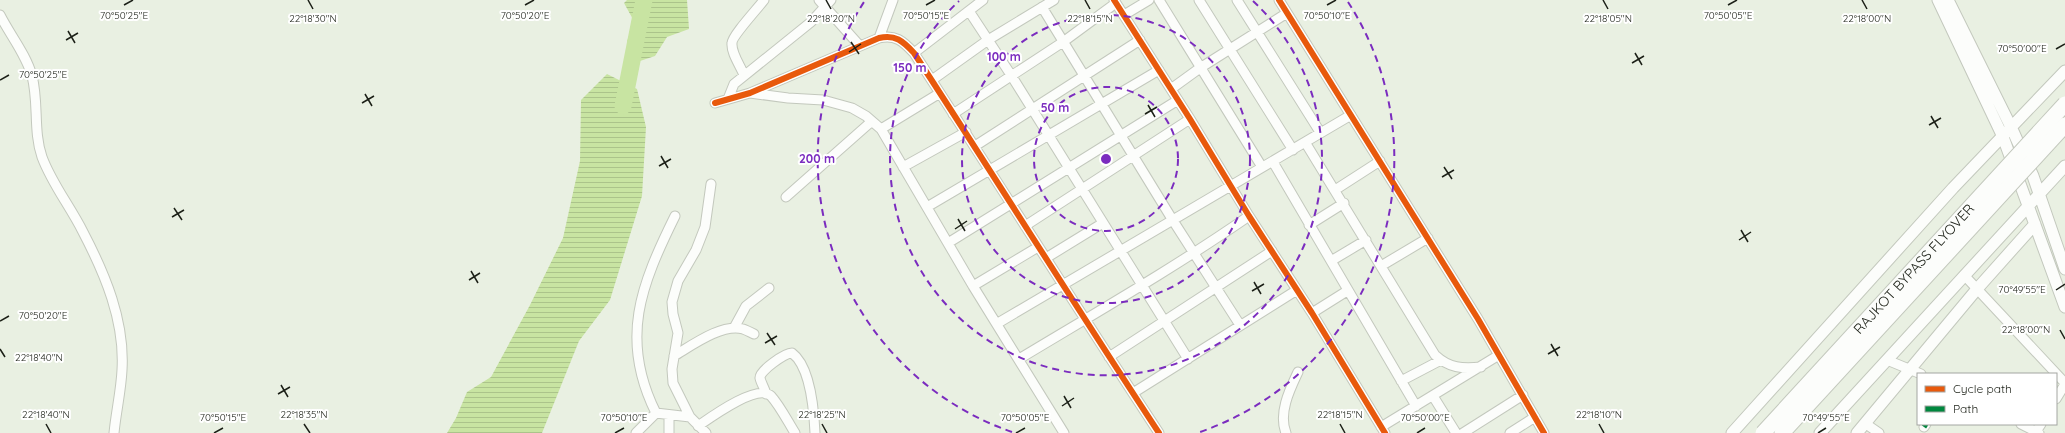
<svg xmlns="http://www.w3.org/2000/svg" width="2065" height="433" font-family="Quicksand,sans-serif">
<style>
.water{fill:url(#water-rules)}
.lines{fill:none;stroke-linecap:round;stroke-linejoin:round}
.river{stroke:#c8e4a2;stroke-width:17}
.minor-casing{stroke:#c3c8bd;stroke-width:11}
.tertiary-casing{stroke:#c3c8bd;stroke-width:13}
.minor{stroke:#fcfdfb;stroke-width:9}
.tertiary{stroke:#fcfdfb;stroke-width:11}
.trunk-bridge-casing{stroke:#c3c8bd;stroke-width:17;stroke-linecap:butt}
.trunk-bridge{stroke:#fcfdfb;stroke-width:15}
.quiet{stroke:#00873e;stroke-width:5;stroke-dasharray:10 5;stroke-linecap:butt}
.cycleway-casing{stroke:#fff;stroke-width:8}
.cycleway{stroke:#e8590c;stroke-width:6}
.ticks{fill:none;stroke:#1c2017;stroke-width:1.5}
.ring{fill:none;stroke:#7b2cbf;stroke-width:2;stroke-dasharray:7 5}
.labels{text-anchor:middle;stroke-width:4;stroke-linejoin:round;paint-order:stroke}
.street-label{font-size:14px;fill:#1c2017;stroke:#fff}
.ticks-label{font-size:10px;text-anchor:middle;fill:#1c2017;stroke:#fff;stroke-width:4;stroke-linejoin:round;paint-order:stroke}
.centre{fill:#7b2cbf;stroke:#fff;stroke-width:2}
.ring-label{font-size:12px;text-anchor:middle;font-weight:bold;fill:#7b2cbf;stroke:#fff;stroke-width:4;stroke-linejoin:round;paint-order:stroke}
</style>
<defs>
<pattern id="water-rules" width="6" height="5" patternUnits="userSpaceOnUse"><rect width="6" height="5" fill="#c8e4a2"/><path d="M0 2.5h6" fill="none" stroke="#abc38b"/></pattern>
</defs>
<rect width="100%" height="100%" fill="#e9f0e2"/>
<path class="water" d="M627,0H687L689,29L667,37L655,56L637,62L627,41L635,23L624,3Z
M607,74L637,89L646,127L642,196L610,300L579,341L542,433H447L456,418L467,392L491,377L530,305L563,238L580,161L581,100Z"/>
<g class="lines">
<path class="river" d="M623,106L644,0"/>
<defs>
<path id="minor" d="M819,0L859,45
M1114,0L1190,119L1249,216L1312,313L1385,433
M1159,0L1262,167
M1199,0L1293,150
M1237,0L1320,132
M1279,0L1478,319L1544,433
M1042,7L1172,219L1240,325
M969,11L1011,75L1188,359
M0,15C10,35 26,54 32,76C39,103 33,131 42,157C52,184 70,206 83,232C105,274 125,321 122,370C121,391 116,412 114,433
M1124,15L1149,0
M879,38L893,0
M914,53L983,0
M744,75C740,65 731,53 732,43C732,36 758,8 764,0
M932,80L988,40L1054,0
M1171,89L1200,68L1287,13
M750,93L788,98L823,100L852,108L866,116L881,129L973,286L1064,433
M728,99L734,84L811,22L831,0
M715,103L750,93L879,38C895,34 903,41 914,53C996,179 1076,307 1159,433
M953,114L1063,42L1116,3
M881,129L940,93
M1305,142L1435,355C1449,368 1462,369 1481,367
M975,146L1140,40
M1273,162L1416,406
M903,167L966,132
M1335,190L1380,161
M786,197L872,121
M927,207L1159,70
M1309,225L1344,203
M1025,226L1190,119
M948,243L1178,100
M1046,258L1103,223
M1331,261L1366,240
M1381,266L1428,238
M1964,275L2065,383
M973,286L1038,247
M1312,313L1347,291
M998,323L1351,115
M734,328L746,306L769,288
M674,356C691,346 722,323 743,329C746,330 750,332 754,334
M1109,357L1272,251
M1019,359C1097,312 1174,268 1249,216
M1887,360L1921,374
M1401,381L1441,360
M1133,393L1297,290
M766,394C765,389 761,383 760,378C759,371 785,353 792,353C811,367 814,411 815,433
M1433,396L1456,433
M2056,399L2065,384
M656,413C619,339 641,285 675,216
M656,413L690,417L706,433
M669,416V433
M690,417L673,383L672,369L678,333L673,314L672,302L678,281L696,250L705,227L711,184
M1866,424L1879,433
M2021,424L2039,433
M698,426C711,417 758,383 771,396C780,406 788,422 795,433
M1381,427L1499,355
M1924,427L1926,424
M636,433L656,413
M1286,433C1278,413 1290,389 1298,372
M1463,433L1523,395
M1510,433L1535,417
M2035,433L2041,424"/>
<path id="tertiary" d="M1938,0L2003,137L2065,307
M1948,0L2012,129L2033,176L2065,269
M1732,433L1953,188L2065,71
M1820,433L2065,166
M1857,433L1977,289L2035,224"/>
</defs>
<use href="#minor" class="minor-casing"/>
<use href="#tertiary" class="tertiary-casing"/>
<use href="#minor" class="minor"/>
<use href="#tertiary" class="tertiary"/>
<defs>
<g id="trunk-bridge">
<path id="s1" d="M1763,433L2065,104"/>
<path d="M1782,433L2065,125"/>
</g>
</defs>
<use href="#trunk-bridge" class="trunk-bridge-casing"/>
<use href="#trunk-bridge" class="trunk-bridge"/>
<path class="quiet" d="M1924,427L1926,424"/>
<defs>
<path id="cycleway" d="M1114,0L1190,119L1249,216L1312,313L1385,433
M1279,0L1478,319L1544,433
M715,103L750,93L879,38C895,34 903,41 914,53C996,179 1076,307 1159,433"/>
</defs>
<use href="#cycleway" class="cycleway-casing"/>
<use href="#cycleway" class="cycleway"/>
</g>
<path class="ticks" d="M308,0L313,9M826,0L831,9M1085,0L1090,9M1603,0L1608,9M1862,0L1867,9M124,5L133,0M525,5L534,0M926,5L935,0M1327,5L1336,0M1728,5L1737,0M68,31L75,43M66,40L78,33M851,42L859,54M2056,49L2065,44M849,52L861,44M1635,53L1642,65M1632,63L1644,56M0,80L9,75M365,94L372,106M362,103L374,96M1148,105L1155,117M1145,114L1157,107M1931,116L1938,128M1929,125L1941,118M661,156L668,168M659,166L671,159M1444,167L1452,179M1442,177L1454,170M174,208L182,220M172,217L184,210M958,219L965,231M955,229L967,221M1741,230L1748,242M1739,240L1751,232M471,271L478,283M469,280L480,273M1254,282L1261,294M2056,290L2065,284M1252,291L1264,284M0,321L9,316M2060,330L2065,339M767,333L775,345M765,343L777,336M1551,344L1558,356M0,349L5,357M1548,354L1560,347M281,385L288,397M278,394L290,387M1064,396L1071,408M1062,406L1074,398M46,424L51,433M304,424L310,433M822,424L827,433M1340,424L1345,433M1599,424L1604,433M214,433L223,428M615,433L624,428M1016,433L1025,428M1417,433L1425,428M1818,433L1826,428"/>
<g class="ring">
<circle cx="1106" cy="159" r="72"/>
<circle cx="1106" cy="159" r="144"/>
<path d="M1253 1A216 216 0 1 1 959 1"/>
<path d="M1012 432A289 289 0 0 1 864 2M1348 2A289 289 0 0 1 1200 432"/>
</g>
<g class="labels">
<g class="street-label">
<text dy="5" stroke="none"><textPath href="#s1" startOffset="223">RAJKOT BYPASS FLYOVER</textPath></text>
</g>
</g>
<g class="ticks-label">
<text x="926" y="19">70°50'15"E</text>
<text x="124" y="19">70°50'25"E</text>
<text x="525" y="19">70°50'20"E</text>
<text x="1327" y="19">70°50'10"E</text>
<text x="1728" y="19">70°50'05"E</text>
<text x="1867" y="22">22°18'00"N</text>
<text x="313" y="22">22°18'30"N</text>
<text x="831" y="22">22°18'20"N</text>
<text x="1090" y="22">22°18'15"N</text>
<text x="1608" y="22">22°18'05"N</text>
<text x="2022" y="52">70°50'00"E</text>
<text x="43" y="78">70°50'25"E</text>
<text x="2022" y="293">70°49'55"E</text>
<text x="43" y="319">70°50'20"E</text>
<text x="2026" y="333">22°18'00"N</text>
<text x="39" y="361">22°18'40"N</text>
<text x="46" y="418">22°18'40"N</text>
<text x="304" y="418">22°18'35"N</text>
<text x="822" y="418">22°18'25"N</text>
<text x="1340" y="418">22°18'15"N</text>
<text x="1599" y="418">22°18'10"N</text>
<text x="223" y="421">70°50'15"E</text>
<text x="624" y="421">70°50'10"E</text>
<text x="1025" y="421">70°50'05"E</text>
<text x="1425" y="421">70°50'00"E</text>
<text x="1826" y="421">70°49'55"E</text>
</g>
<circle cx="1106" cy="159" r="6" class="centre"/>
<g class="ring-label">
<text x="1004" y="61">100 m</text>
<text x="910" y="72">150 m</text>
<text x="1055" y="112">50 m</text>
<text x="817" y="163">200 m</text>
</g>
<rect x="1917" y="373" width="140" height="52" fill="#ffffff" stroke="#a4a6a2"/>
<rect x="1925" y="386" width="20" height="6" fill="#e8590c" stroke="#a4a6a2"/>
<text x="1953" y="393" font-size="12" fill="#1c2017">Cycle path</text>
<rect x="1925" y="406" width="20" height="6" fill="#00873e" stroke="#a4a6a2"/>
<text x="1953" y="413" font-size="12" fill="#1c2017">Path</text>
</svg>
